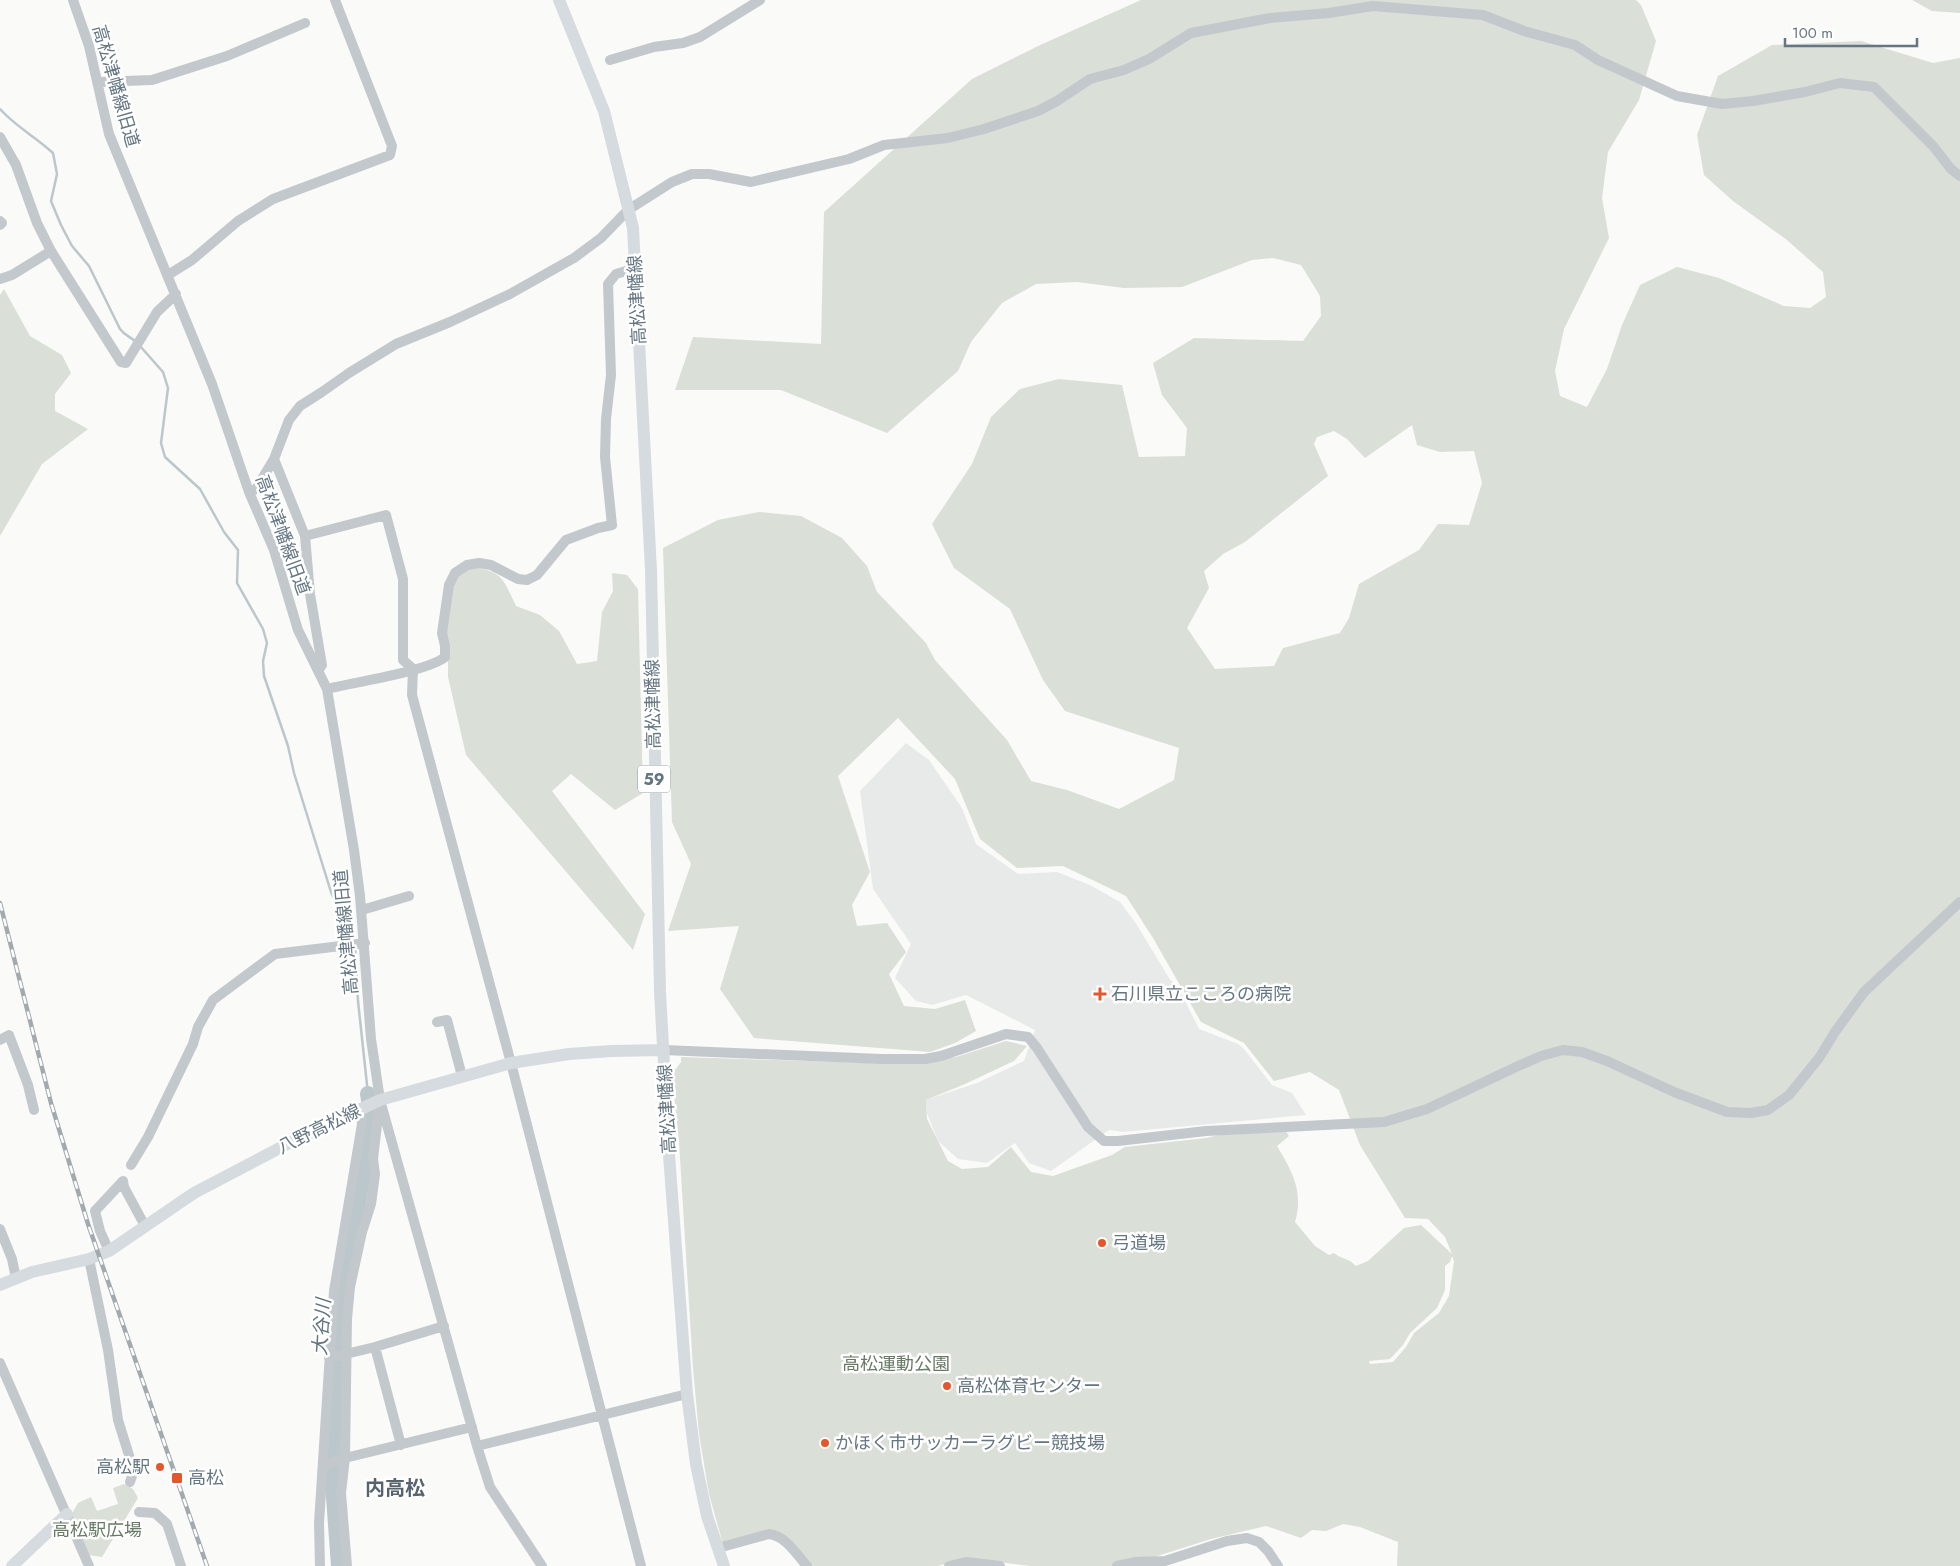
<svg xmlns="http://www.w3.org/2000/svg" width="1960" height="1566" font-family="Jost,'Noto Sans JP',sans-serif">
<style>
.built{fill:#e8e9e9}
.green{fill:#dadfd7;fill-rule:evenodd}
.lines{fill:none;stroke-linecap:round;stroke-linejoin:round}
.stream{stroke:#bbc7cb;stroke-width:2.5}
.river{stroke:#bbc7cb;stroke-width:16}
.minor{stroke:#c3c8cc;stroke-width:10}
.major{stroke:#d6dbdf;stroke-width:12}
.rail-casing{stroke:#a2aab0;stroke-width:4.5}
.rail{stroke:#fff;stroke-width:2.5;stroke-dasharray:8;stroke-linecap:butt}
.poi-dot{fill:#e4572e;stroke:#fff;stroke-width:2}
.labels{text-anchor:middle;stroke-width:5;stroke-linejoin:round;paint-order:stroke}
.shield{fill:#fff;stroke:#939fa8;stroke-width:1}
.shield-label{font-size:16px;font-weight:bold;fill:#657683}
.street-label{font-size:18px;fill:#657683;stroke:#fff}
.poi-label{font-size:18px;fill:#657683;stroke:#fff;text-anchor:start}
.park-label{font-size:18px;fill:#687a64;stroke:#fff}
.water-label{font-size:19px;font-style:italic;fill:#60757c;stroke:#fff}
.quarter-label{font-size:20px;font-weight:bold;fill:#57646e;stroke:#fff}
</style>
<rect width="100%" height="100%" fill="#fafaf8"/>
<path class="built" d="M906,743L929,760L962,808L976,844L1018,874L1057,872L1090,885L1120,902L1137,925L1169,978L1180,991L1199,1029L1238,1044L1244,1049L1272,1085L1292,1093L1306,1115L1123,1132L1109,1130L1051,1171L1029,1163L1015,1143L987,1163L958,1159L938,1141L927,1113L926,1100L977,1083L1024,1061L1035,1030L966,995L932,1005L916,1001L895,978L911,944L873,889L860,791Z"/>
<path class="green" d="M1141,0H1636L1641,5L1656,41L1639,100L1608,152L1602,198L1609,238L1564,329L1555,371L1560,396L1587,407L1607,369L1622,325L1640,285L1677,267L1719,278L1784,306L1810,308L1826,297L1823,272L1787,240L1733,201L1704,175L1697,135L1718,76L1772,45L1861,41L1933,63L1960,58V1566H1397L1398,1542L1360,1527L1343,1524L1326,1531L1312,1530L1301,1538L1266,1526L1211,1539L1126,1566H1031L966,1558L938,1566H810L782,1534L723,1544L709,1494L699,1434L693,1368L679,1142L672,1074L681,1062V1057L899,1064L956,1057L1006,1041L1027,1046L1014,1061L965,1084L926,1100L927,1119L948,1161L962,1169L988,1167L1011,1147L1031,1172L1053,1176L1112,1155L1125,1147L1206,1138L1223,1134L1286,1131L1289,1136L1277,1146C1292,1171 1304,1192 1295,1222L1315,1246L1329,1255L1334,1253L1338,1256L1350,1261L1356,1266L1368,1261L1404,1228L1421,1225L1452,1254L1445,1237L1428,1219L1405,1218L1360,1145L1339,1090L1310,1072L1274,1081L1244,1043L1201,1022L1153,938L1126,896L1063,866L1017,868L980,839L955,779L898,718L838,776L870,872L852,905L857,926L887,923L906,952L889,974L904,1006L935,1009L965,1000L976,1031L955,1043L930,1052L754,1038L720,989L739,926L668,931L691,864L672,822L663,548L718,520L759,512L801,516L842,538L867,566L877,592L926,643L935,660L1007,740L1031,781L1067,790L1119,809L1174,780L1179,748L1065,711L1043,680L1010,609L954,568L932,524L972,464L991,417L1020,389L1059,379L1122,385L1139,457L1185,456L1187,428L1162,395L1153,363L1194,338L1303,341L1321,316L1320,296L1301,265L1273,258L1252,260L1182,287L1124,288L1077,282L1036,284L1002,303L971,342L958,371L887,433L781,390H675L693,337L821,344L824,212L972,79L1038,46ZM1412,425L1417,445L1440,452L1474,451L1482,483L1469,525L1438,524L1419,550L1359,584L1349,618L1340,633L1283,648L1274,666L1215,669L1187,628L1209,588L1204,571L1223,554L1245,542L1328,476L1314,444L1317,437L1334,431L1347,439L1365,458ZM1452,1256L1454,1261L1449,1296L1439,1313L1414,1333L1406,1347L1393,1362L1370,1364L1369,1361L1390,1359L1403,1345L1410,1333L1437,1308L1445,1290V1266L1450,1262Z
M1912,0H1960V13L1932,11Z
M4,289L30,336L62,355L71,373L55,394V411L88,429L42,464L0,536V295Z
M471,567C503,571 503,579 516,606L540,615L559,631L577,664L597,661L602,612L613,591L612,573L627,575L638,589L643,793L615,810L571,774L552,791L645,914L633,950L466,755L448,677V647L444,625L450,591L459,575Z
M124,1484L133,1489L138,1498L102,1557L88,1555L70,1517L78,1503L91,1497L97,1511L118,1504L113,1488Z"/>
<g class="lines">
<path class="stream" d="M0,109C16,127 36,137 53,153L57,174L51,201L61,225L72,246L89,266L120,329C126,337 130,336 136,342
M140,346L163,372L168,388L161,443L165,457L200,489L224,532L238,550L237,583L263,629L267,643L263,661L264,676L288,746L294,773L331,892L336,903L350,917L354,941
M355,946L358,1001L368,1094"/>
<path class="river" d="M339,1566L333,1483L341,1307L372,1118L368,1094"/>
<path class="minor" d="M73,0L89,46L109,134L212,384L249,492L274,550L298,630L327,689L354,850L360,896L371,1039L380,1100L477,1446L490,1487L542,1566
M610,60L654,47L683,43L700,37L760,0
M98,82L152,80L227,56L305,23
M0,137L16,165L37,223L51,251L121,362L126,363L157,312L176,294
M0,221L2,223L0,225
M168,275L192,260L238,221L273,199L390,155L392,146L335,0
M0,279L12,275L51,251
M274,459L305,536L310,594L322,665L318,671
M249,492L256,489L274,459L289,420L300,406L322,392L349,373L396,344L450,322L510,294L574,258L601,238L628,210L672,182L692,174H709L751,182L849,159L884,145L948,138L984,129L1038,111L1057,101L1090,79L1124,70L1149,59L1191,33L1270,18L1329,13L1373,6L1483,15L1524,31L1575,45L1598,60L1677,96L1722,104L1753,101L1805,92L1840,83L1874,87L1933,146L1951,169L1960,176
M305,536L386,515L403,579V660L413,669L412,695L511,1063L641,1566
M327,689C351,683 429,671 445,657V646L442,633L449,585L455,573L467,565L479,563L491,565L518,579L527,580L537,575L566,540L598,528L612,525L605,457L606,419L611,375L608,284L616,274L636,268
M362,910L409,896
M437,1022L447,1020L462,1076
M0,1040L9,1035L28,1085L34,1110
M664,1050L881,1059H925L941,1056L1006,1034L1028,1037L1037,1048L1088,1127L1104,1141H1118L1206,1131L1384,1122L1427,1109L1516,1067L1541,1056L1563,1050L1582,1052L1607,1061L1674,1092L1727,1112L1751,1113L1768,1110L1789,1095L1819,1058L1835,1032L1864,992L1960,902
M131,1165L148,1137L193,1044L198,1027L213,1000L275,954L365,943
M0,1229L12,1259L16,1278
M109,1251L100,1231L95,1211L123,1181L124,1187L145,1226
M89,1259L108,1350L118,1420L132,1465L133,1473L130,1482
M375,1347L401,1445
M329,1358L375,1347L444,1326
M0,1363L89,1566
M477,1446L687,1394
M324,1465L345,1458L472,1427
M139,1512L155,1513L167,1524L181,1566
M718,1548L769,1534C786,1536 796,1554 807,1566
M320,1566L319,1523L334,1291L362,1124L360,1109
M347,1566L341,1493L345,1458L347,1319L350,1287L362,1232L371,1204L375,1174L373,1159L379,1108
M949,1566L966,1562L1000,1566
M1117,1566L1136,1562L1165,1561L1227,1541L1247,1538L1259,1542L1268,1551L1278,1566"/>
<path class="major" d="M559,0L604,111L633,228L651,570L660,992L669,1155L687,1394L696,1464L707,1516L724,1566
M0,1285L32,1272L89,1259L109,1251L194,1193L295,1140L380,1100L511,1063L569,1054L612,1051L664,1050
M12,1566L67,1514"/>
<defs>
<path id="rail" d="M0,903L51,1103L88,1224L207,1566"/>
</defs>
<use href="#rail" class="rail-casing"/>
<use href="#rail" class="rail"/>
</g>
<g class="poi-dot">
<path d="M1097.5 986.5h5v5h5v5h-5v5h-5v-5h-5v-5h5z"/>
<circle cx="1102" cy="1243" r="5"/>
<circle cx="947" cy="1386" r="5"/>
<circle cx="825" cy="1443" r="5"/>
<circle cx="160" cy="1467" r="5"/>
<rect x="171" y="1472" width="12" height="12" rx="2.5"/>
</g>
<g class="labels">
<rect class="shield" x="638" y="765.5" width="32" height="27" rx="4"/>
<g class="shield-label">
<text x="654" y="785">59</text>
</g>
<g class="street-label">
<text transform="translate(116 86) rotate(74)" y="6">高松津幡線旧道</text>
<text transform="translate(637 300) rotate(-93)" y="6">高松津幡線</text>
<text transform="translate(283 535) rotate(70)" y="6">高松津幡線旧道</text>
<text transform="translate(653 704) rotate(-91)" y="6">高松津幡線</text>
<text transform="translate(346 932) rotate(-95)" y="6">高松津幡線旧道</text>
<text transform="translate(667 1109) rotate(-93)" y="6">高松津幡線</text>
<text transform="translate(319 1129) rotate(-26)" y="6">八野高松線</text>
</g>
<g class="poi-label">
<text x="1111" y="1000">石川県立こころの病院</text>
<text x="1112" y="1249">弓道場</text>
<text x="957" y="1392">高松体育センター</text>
<text x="835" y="1449">かほく市サッカーラグビー競技場</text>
<text x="150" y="1473" text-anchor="end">高松駅</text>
<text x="188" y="1484">高松</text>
</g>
<g class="park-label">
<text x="896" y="1370">高松運動公園</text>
<text x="97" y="1536">高松駅広場</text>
</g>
<g class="water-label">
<text transform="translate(321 1327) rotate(-86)" y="7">大谷川</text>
</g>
<g class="quarter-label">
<text x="395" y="1495">内高松</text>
</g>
</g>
<path d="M1785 38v8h132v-8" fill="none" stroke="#657683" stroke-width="2.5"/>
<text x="1792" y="38" font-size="15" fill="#657683" stroke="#ffffff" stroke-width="4" paint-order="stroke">100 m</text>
</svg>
